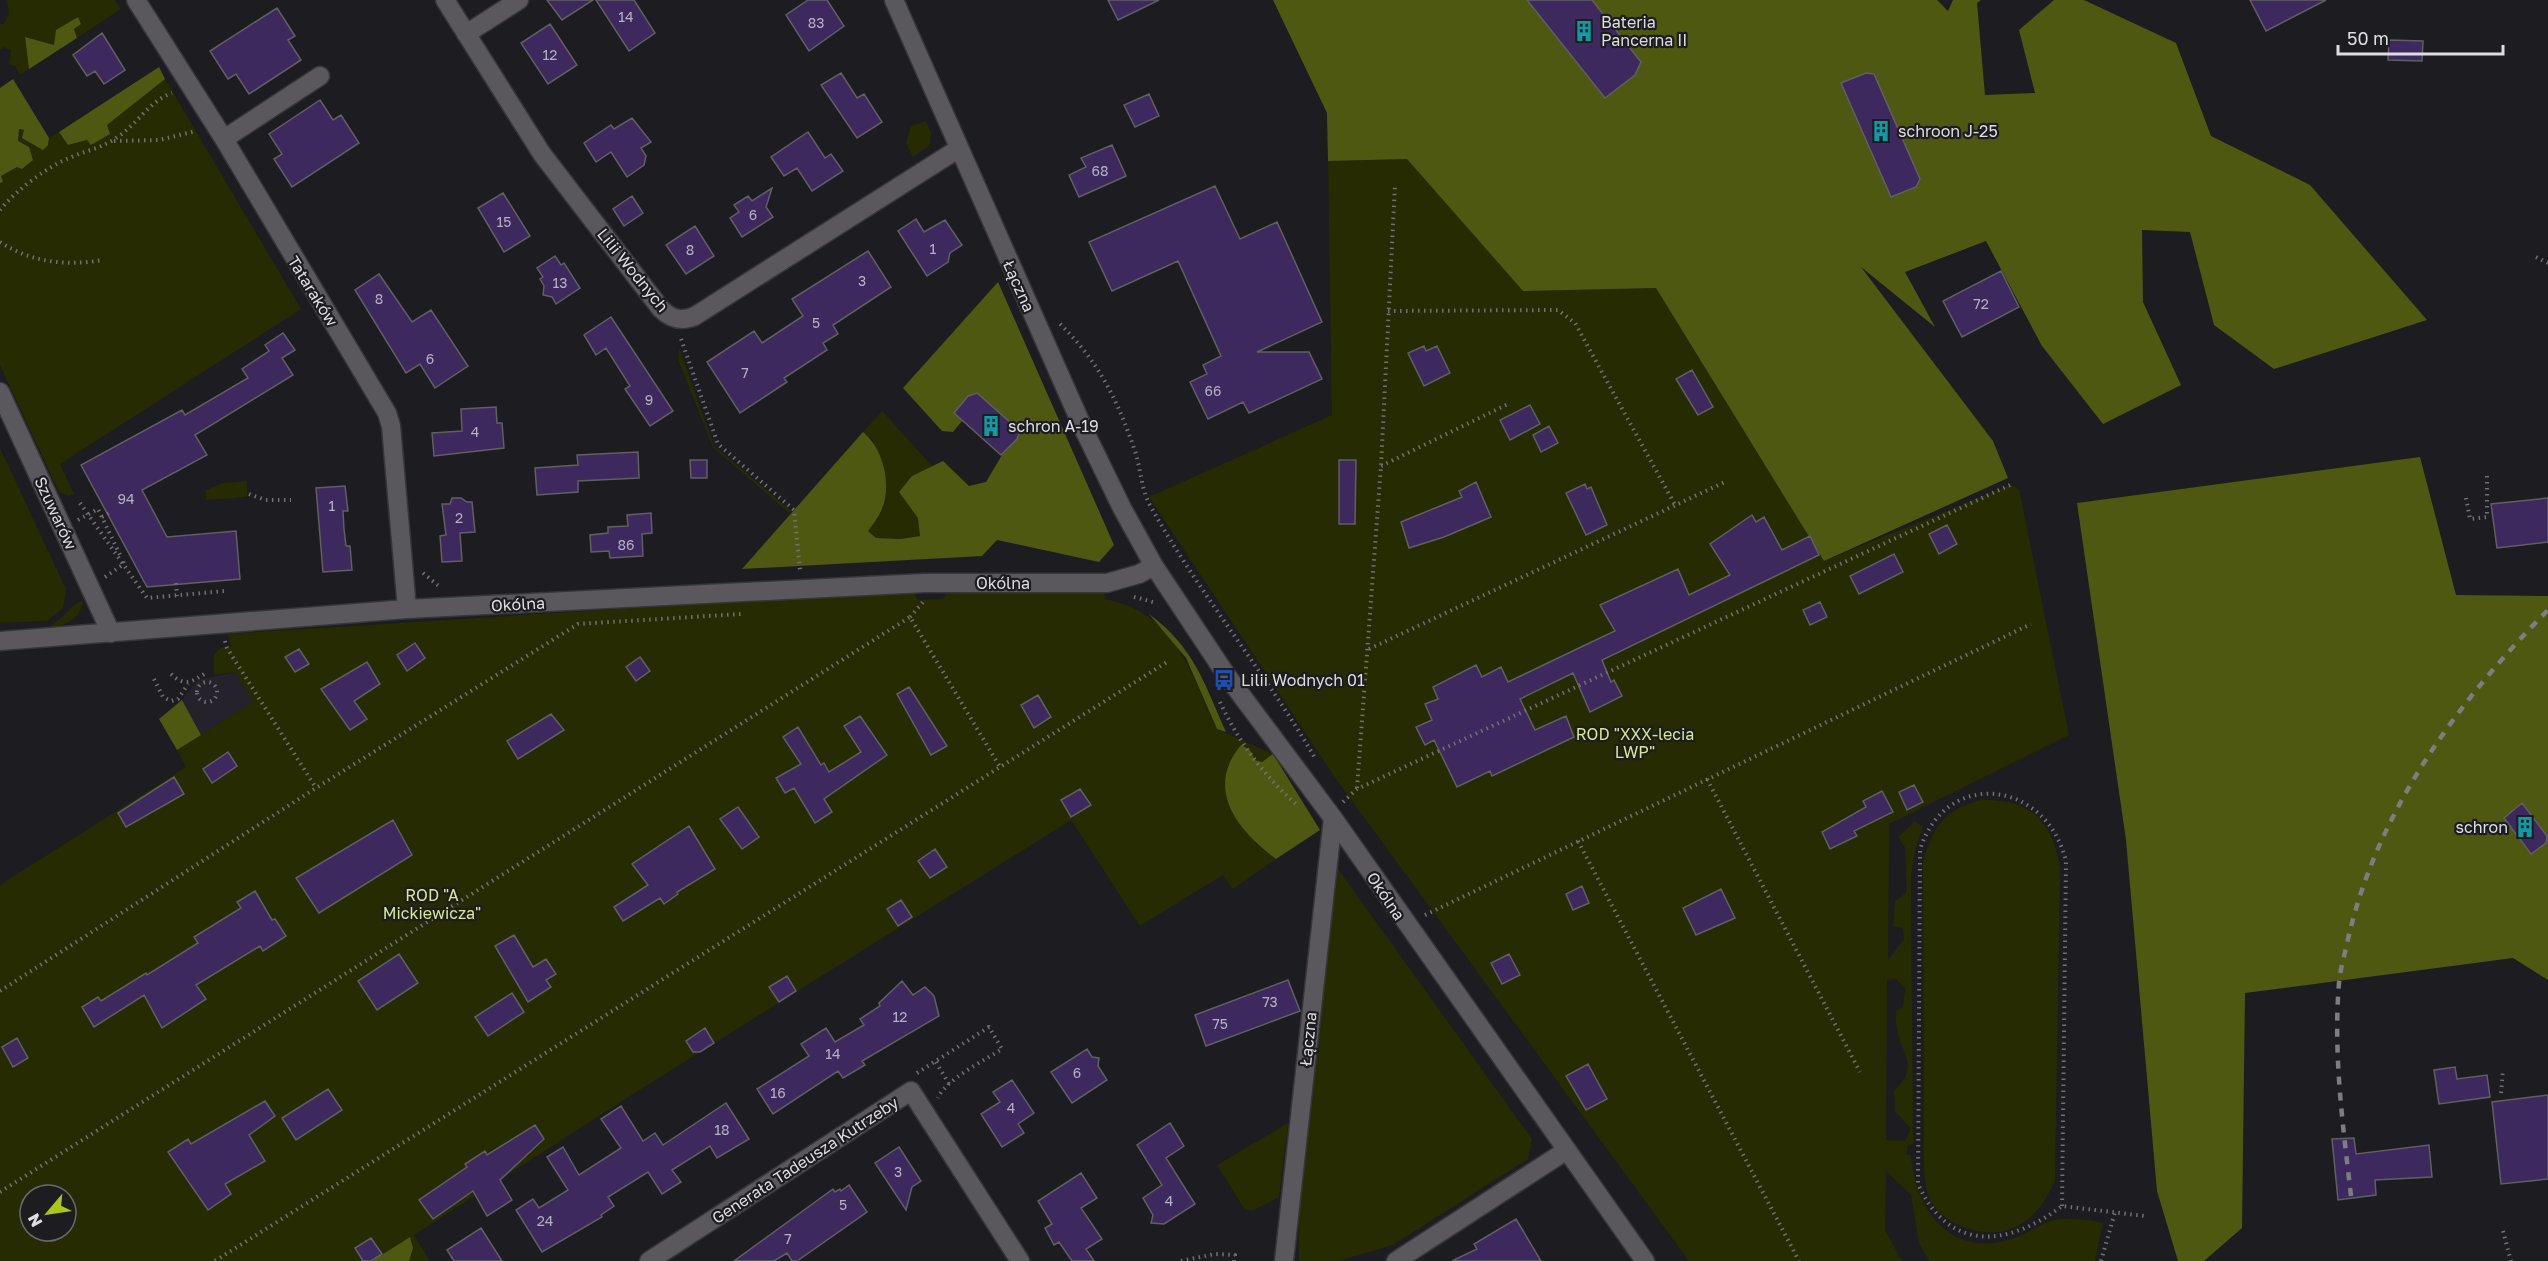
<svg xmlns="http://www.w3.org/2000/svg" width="2548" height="1261" font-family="'Golos Text',sans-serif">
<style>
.built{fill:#25222c}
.green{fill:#262b02;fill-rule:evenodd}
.forest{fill:#4f5811}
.building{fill:#3d295e;stroke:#605f63;stroke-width:1.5}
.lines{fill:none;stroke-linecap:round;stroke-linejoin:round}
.minor-casing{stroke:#363639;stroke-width:21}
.path{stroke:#717073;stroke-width:4;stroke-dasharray:1.5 4.5;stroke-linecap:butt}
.minor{stroke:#5a585d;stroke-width:18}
.rail{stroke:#7e7d80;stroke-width:4.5;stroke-dasharray:8 8;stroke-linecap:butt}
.labels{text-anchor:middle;stroke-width:4.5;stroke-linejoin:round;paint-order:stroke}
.number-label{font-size:14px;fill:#b6b0c0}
.poi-label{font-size:16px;fill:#dedde0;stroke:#1d1c20;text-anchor:start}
.street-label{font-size:16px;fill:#dedde0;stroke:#1d1c20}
.park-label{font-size:16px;fill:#d9e888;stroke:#1d1c20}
</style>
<rect width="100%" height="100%" fill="#1d1c20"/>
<path class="built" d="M235,672L254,702L201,735L182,700L198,680Z"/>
<path class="green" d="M7,0H115L121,9L77,38L74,29L81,24L77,17L54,45L25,37L29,69L20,75L15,66L9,65L11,51L4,47L0,50V24H4L9,14Z
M165,79L301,309L60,464L74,494L69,496L59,492L0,365V183L3,182L0,176L17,167L19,128L48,145L49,138L59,132L68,145L88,140L91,145L107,125Z
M926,121L931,133L930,145L913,157L906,143L911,126Z
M1407,159L1523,291L1656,288L1824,561L2010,485L2019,489L2069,735L1889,824L1888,960L1904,939L1903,928L1893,926L1895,901L1907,892L1905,848L1898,837L1915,821L1923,827L1915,850L1911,876L1913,1144L1908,1145L1906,1154L1911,1155C1915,1207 1947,1255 2005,1241C2020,1238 2031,1230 2043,1224C2061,1215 2084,1219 2103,1223L2095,1261H1929L1919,1243L1911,1195L1886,1171L1885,1230L1902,1261H1689L1336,779L1149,497L1332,415L1328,161ZM1896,979L1905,989L1903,1007L1896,1011C1896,1018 1896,1025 1897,1031C1902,1055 1920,1066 1894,1091L1895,1111L1911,1129L1905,1141L1886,1140L1887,980Z
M679,348L714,446L791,511L789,513L713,447L678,359Z
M882,411L933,467L912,476L899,492L918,518L920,536L901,539L876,538L868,531L882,509L873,440L863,432Z
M0,448L66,589L63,608L47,621L0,623Z
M247,481V497L206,500V490L223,483Z
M957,589L1104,592L1105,599C1177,613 1189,671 1217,729L1273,754L1262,762L1254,760L1250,750L1255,843L1276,859L1233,889L1223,875L1140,926L1071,820L641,1089L414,1235L430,1261H409L413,1248L410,1237L372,1261H0V885L186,767L177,750L253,702L235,672L214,675V654L221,648L231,647L228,634L914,590L917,600L943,599L946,594ZM30,1195H66V1231H30Z
M83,600C81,620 65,626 47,628C63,620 69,606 83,600Z
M1981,800C2030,798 2052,821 2060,867L2055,1181C2046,1200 2034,1220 2013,1228C1989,1239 1954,1228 1936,1209C1927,1199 1925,1183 1924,1170L1923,862C1933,826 1944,810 1981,800Z
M1338,869L1532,1139L1528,1159L1393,1245L1338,1261H1299L1298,1202Z
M1288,1123L1279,1197L1254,1210H1245L1217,1165Z"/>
<path class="forest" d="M1273,0H1937L1948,11L1953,0H1981L1977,3L1985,95L2035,93L2019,30L2054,0H2084L2176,43L2211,136L2310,185L2427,320L2274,369L2214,325L2190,232L2142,230L2143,302L2181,385L2103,424L2042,346L1986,241L1905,272L1935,327L1861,267L1993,441L2008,478L1824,561L1656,288L1523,291L1407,159L1328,161L1327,113Z
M78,17L81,24L74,29L77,38L29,69L25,37L54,45L56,30Z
M159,67L165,79L107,125L110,134L91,145L87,140L68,145L59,132Z
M13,79L49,138L48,145L43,150L22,138L24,130L19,129L18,141L29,147L33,160L22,169L17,167L1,176L3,182L0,183V88Z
M998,282L1114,545L1099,562L997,540L982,556L742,569L863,432C883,448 893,486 881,511C878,518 873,524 868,531L876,538L901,539L920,536L918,518L899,492L912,476L943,461L969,486L986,482L1002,455L1017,439L977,393L968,396L954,413L962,421L953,432L942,431L903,388Z
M2420,457L2456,595L2548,596V980L2513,958L2245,993L2242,1228L2204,1261H2178L2157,1191L2126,840L2077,503Z
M1149,614C1194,647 1204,683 1226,732L1217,729L1186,658Z
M182,700L201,735L177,750L159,719Z
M1241,745L1250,750L1255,760L1262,762L1273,754L1320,830L1276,859C1238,831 1204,789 1241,745Z
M410,1237L413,1248L409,1261H372Z"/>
<path class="building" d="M547,0H593L562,20Z
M596,0H634L655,33L629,51Z
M808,0H827L844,26L809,51L786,15Z
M1108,0H1159L1118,20Z
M1527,0H1592L1641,62L1635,75L1605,98Z
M2250,0H2326L2266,31Z
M277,8L295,36L288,40L301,60L249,94L236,74L228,79L210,51Z
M550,24L577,65L548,84L521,43Z
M102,33L125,70L104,84L95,71L87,76L73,55Z
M2389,40L2423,41L2422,61L2388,60Z
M841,73L857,98L864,94L882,122L857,138L821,85Z
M1866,73L1874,74L1920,179L1916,187L1891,197L1841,83Z
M1149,94L1159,116L1135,127L1124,105Z
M320,100L333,120L341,115L359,143L292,187L274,159L282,154L269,134Z
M632,118L651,142L641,148L646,156L644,165L627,177L611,152L596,162L584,143L611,125L614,129Z
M808,132L825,158L831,154L843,171L812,191L797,168L784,176L771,157Z
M1112,145L1126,176L1079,197L1069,175L1086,167L1081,158Z
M1215,186L1240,239L1277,222L1322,322L1257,352H1309L1322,379L1249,413L1243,402L1208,419L1190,382L1207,374L1203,365L1221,356L1178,261L1112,291L1089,242Z
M772,188L766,207L773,217L742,237L730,218L739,212L734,205L748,196L752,201Z
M503,193L530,236L504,252L478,208Z
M632,196L643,213L624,226L613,209Z
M916,219L924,232L945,220L962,245L950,253L948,262L927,276L898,231Z
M695,226L714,256L686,274L666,245Z
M868,251L891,287L833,325L838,334L823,343L827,350L784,378L787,382L740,413L707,362L754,331L762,343L803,316L792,299Z
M555,256L561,265L564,263L580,288L556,304L552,297L543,295L544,286L540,279L543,277L537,268Z
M2001,271L2019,307L1962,337L1943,301Z
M379,274L412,322L431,310L468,366L435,388L420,364L406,373L355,290Z
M611,317L673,411L650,426L625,389L630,386L606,348L596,355L584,335Z
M283,333L295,350L282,358L293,375L195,435L207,455L142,490L167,537L236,531L240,579L147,587L81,465L182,410L185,415L248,378L242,369L269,351L265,345Z
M1424,346L1426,351L1437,346L1450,373L1424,386L1408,353Z
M1692,370L1713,407L1698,415L1676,379Z
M977,393L1020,431L1017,439L1001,455L954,413L968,396Z
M1530,405L1540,424L1510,440L1500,420Z
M496,407L497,423H502L504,448L434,456L432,433L462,431L461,409Z
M1549,426L1558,443L1541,452L1533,435Z
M638,452L639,478L578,481V492L537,495L535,468L578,465L577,455Z
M690,460H707V478H691Z
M1339,460H1356L1355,524H1339Z
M1476,482L1491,517L1444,537L1409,548L1401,522L1462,497L1459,491Z
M1585,484L1587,489L1591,487L1607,525L1586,535L1566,493Z
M345,486L348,511H343L344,529L346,546H350L352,570L323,572L316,488Z
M452,498H461L467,502H472L475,532L460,533L462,561L442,562L440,536L446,535L442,504H450Z
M2548,498V542L2497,548L2491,504Z
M651,513L652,533L642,534L643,556L610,558L609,551L591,552L590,535L608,533V527L628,526L627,515Z
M1752,515L1756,522L1764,517L1782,550L1810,536L1819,555L1602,660L1611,682L1614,680L1622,696L1590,712L1573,673L1520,699L1535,730L1566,716L1574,737L1492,776L1490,771L1457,787L1434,740L1425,745L1416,727L1432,720L1425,704L1438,699L1433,687L1476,665L1482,677L1501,667L1508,682L1581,647L1615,631L1600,605L1678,569L1689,595L1730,575L1710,544Z
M1947,525L1957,544L1939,554L1929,534Z
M1894,554L1903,572L1859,594L1850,576Z
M1820,602L1827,617L1810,625L1803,610Z
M415,643L425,658L407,671L397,655Z
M299,649L309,664L295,672L285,657Z
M640,657L650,671L636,681L626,667Z
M367,662L380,684L354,701L367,719L350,730L321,689Z
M909,687L947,746L931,755L897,694Z
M1038,695L1051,717L1034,728L1021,705Z
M551,714L564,730L518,759L507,741Z
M860,716L887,755L824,799L832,812L815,823L794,788L785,793L776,778L801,764L783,737L798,727L821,765L824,763L829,772L861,752L844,726Z
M228,752L237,766L212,783L203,769Z
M174,777L184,794L126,827L118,813Z
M1914,785L1923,802L1907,810L1899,792Z
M1080,789L1091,805L1071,817L1061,800Z
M1882,791L1893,812L1854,831L1857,836L1830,849L1822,832L1866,807L1863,801Z
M2522,803L2547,836L2546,843L2531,854L2504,818Z
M738,807L759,837L742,849L720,819Z
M393,820L412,855L319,913L296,878Z
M689,826L715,869L677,892L678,894L664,904L660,898L623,921L614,907L648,885L632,864Z
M935,849L947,867L930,878L918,861Z
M1582,886L1589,903L1573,910L1566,894Z
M1721,889L1735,918L1696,935L1683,908Z
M255,891L272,920L275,919L286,936L263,951L260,946L196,985L206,999L162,1028L144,995L94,1027L82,1007L98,997L101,1001L146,973L147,975L198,943L194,937L241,908L237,902Z
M901,900L912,917L898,926L887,909Z
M514,935L533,967L546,959L556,974L546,980L551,987L528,1002L495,946Z
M399,954L418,983L377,1010L358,981Z
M1509,954L1520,975L1502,984L1491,963Z
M787,976L796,991L779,1002L769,987Z
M1288,980L1300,1011L1206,1046L1195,1015Z
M902,981L913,995L925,987L934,996L939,1016L862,1061L865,1065L843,1078L838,1071L773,1114L757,1089L809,1056L801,1044L826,1028L835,1042L864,1025L860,1019L880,1006L879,1003Z
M512,993L524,1012L488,1036L475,1017Z
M705,1028L714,1043L700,1052H693L686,1041Z
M17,1038L28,1058L13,1067L2,1047Z
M1087,1049L1092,1057L1099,1058L1098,1066L1107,1080L1072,1103L1051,1072Z
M1588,1064L1607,1099L1586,1110L1566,1076Z
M2455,1067L2457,1079L2487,1075L2490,1097L2439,1104L2434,1070Z
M1012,1080L1034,1113L1018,1124L1024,1133L1002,1147L981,1114L1000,1102L993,1092Z
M328,1089L342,1110L296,1140L282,1118Z
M2548,1095V1179L2501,1184L2492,1102Z
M265,1101L275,1116L249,1135L265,1161L225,1184L231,1194L208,1210L168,1152L188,1139L191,1144Z
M726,1103L749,1139L717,1158L710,1146L672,1170L681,1182L662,1194L648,1172L608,1197L614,1206L601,1215L602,1217L542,1252L516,1210L533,1199L539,1208L568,1190L547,1157L563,1147L579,1175L621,1148L601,1119L621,1106L643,1141L655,1133L663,1145Z
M1170,1123L1184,1146L1166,1158L1195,1204L1164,1224L1151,1223L1153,1215L1143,1198L1162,1185L1137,1145Z
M535,1125L544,1139L500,1180L512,1200L487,1216L473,1191L433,1219L419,1200L467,1167L465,1164L485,1151L487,1155Z
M2354,1138L2356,1154L2429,1145L2432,1177L2375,1180L2376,1195L2338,1200L2332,1139Z
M899,1147L921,1181L912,1187L906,1210L875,1163Z
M1081,1173L1097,1198L1081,1208L1102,1239L1086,1249L1094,1261H1072L1059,1242L1054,1245L1045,1228L1052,1224L1038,1201Z
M849,1185L867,1212L797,1261H792L787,1253L774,1261H734L833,1189L835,1192L840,1189L841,1191Z
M1516,1219L1541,1261H1452L1477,1249L1474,1244Z
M481,1228L502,1261H454L447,1250Z
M371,1238L382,1254L371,1261H363L355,1248Z"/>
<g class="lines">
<defs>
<path id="minor" d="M136,0L224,139L387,413L391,426L407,609
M445,0L542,154L661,309C671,319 681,322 695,316L958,149
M894,0L1084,430L1122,508L1154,566L1227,676L1333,818L1645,1261
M466,34L519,0
M224,139L320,76
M0,392L111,633
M0,641L407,609L924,583H1107L1139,574L1154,566
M649,1261L911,1091L1020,1261
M1284,1261L1333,818
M1396,1261L1567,1150"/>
</defs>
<use href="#minor" class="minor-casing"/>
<path class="path" d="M114,141L159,140L196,131
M0,210C15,191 47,167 69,158C85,151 102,148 116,138C137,125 149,101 172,93
M0,242C32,263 67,266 103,260
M2536,257L2548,263
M1388,311L1558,310L1575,323L1675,505
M1060,324C1099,362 1117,399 1135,451C1141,469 1141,490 1151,507C1200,595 1265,672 1315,758
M681,339L718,444L794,510L800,570
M1381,466L1510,403
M249,494L265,500H291
M2466,498L2470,519L2487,517V472
M80,503L147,598L225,591
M102,517L109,513
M78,520L98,509L120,555
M423,573L440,587
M105,577L124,564L123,561
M176,583L177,596
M1134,597L1153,602
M910,617L923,602
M225,641L227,648L316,788
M1369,649L1727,481
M171,674C185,687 191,682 206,673
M154,679L163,697L171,701L178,699L188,684
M197 692a10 10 0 1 1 20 0a10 10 0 1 1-20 0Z
M1220,702C1238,741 1264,776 1297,805
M1707,779L1860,1072
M1357,788L1381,466L1395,185
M1343,802L1357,789L2010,485
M1578,841L1799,1261
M1425,915L2031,624
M0,991L316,788L578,624L741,614
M936,1062L949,1084
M917,1073L989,1027L1002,1049C985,1060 945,1080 938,1098
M2501,1093L2503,1070
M0,1192L910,617L1000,767
M2062,1206L2066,861C2046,779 1945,768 1920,850L1918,1184C1949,1253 2008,1247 2062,1206L2145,1216
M2503,1231L2511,1261
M215,1261L1167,662
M1181,1261L1215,1254L1235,1255L1234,1261
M2101,1261L2115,1212"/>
<use href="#minor" class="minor"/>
<path class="rail" d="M2351,1196C2343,1126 2333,1054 2339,983C2340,969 2345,954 2348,939C2377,812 2457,702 2548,610"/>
</g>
<defs>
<symbol id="building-bare" viewBox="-9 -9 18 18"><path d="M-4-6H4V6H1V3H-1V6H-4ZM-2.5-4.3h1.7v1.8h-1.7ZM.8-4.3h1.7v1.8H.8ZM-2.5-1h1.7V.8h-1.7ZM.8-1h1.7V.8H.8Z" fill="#0f9aa8" stroke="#1d1c20" stroke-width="2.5" paint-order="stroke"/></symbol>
<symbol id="bus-bare" viewBox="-9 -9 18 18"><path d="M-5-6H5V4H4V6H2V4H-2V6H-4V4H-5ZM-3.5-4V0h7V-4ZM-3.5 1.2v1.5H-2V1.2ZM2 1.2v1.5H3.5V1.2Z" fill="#1a4fb4" stroke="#1d1c20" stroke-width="2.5" paint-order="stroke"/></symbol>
</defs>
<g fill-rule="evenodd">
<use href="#building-bare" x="1569" y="16" width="30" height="30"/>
<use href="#building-bare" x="1866" y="116" width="30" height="30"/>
<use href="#building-bare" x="976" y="411" width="30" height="30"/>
<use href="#bus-bare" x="1209" y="665" width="30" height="30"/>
<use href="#building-bare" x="2510" y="812" width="30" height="30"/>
</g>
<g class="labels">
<g class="number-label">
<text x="626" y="22">14</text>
<text x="816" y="28">83</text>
<text x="550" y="60">12</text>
<text x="1100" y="176">68</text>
<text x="753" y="220">6</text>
<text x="504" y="227">15</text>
<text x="933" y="254">1</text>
<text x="690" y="255">8</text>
<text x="862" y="286">3</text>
<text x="560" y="288">13</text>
<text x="379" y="304">8</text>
<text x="1981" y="309">72</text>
<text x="816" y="328">5</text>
<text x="430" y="364">6</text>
<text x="745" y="378">7</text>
<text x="1213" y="396">66</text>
<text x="649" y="405">9</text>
<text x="475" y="437">4</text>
<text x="126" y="504">94</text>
<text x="332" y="511">1</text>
<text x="459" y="523">2</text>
<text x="626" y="550">86</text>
<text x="1270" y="1007">73</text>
<text x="900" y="1022">12</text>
<text x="1220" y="1029">75</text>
<text x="833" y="1059">14</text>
<text x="1077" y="1078">6</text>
<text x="778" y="1098">16</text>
<text x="1011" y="1113">4</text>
<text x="722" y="1135">18</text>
<text x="898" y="1177">3</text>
<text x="1169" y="1206">4</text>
<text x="843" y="1210">5</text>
<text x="545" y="1226">24</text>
<text x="788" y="1244">7</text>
</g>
<g class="poi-label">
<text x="1601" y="28">Bateria<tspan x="1601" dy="18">Pancerna II</tspan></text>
<text x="1898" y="137">schroon J-25</text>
<text x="1008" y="432">schron A-19</text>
<text x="1241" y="686">Lilii Wodnych 01</text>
<text x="2508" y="833" text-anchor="end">schron</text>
</g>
<g class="street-label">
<text transform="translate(633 270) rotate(51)" y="6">Lilii Wodnych</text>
<text transform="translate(1019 286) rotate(66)" y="6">Łączna</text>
<text transform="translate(313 291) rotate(58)" y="6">Tataraków</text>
<text transform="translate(56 513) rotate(65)" y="6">Szuwarów</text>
<text x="1003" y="589">Okólna</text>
<text transform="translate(518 604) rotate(-3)" y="6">Okólna</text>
<text transform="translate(1386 896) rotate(56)" y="6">Okólna</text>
<text transform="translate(1308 1039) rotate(-84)" y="6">Łączna</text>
<text transform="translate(805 1160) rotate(-33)" y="6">Generała Tadeusza Kutrzeby</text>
</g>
<g class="park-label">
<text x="1635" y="740">ROD "XXX-lecia<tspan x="1635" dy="18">LWP"</tspan></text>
<text x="432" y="901">ROD "A<tspan x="432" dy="18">Mickiewicza"</tspan></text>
</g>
</g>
<g transform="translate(48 1213) rotate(241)"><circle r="28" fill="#1d1c20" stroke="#6a696d" stroke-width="1.5"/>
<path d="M0-4.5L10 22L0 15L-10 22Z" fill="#aac718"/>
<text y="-9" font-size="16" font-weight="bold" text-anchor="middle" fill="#dedde0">N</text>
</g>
<path d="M2338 45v9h165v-9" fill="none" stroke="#dedde0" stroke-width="3"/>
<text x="2347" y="45" font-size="18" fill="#dedde0" stroke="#1d1c20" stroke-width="4.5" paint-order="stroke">50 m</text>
</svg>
